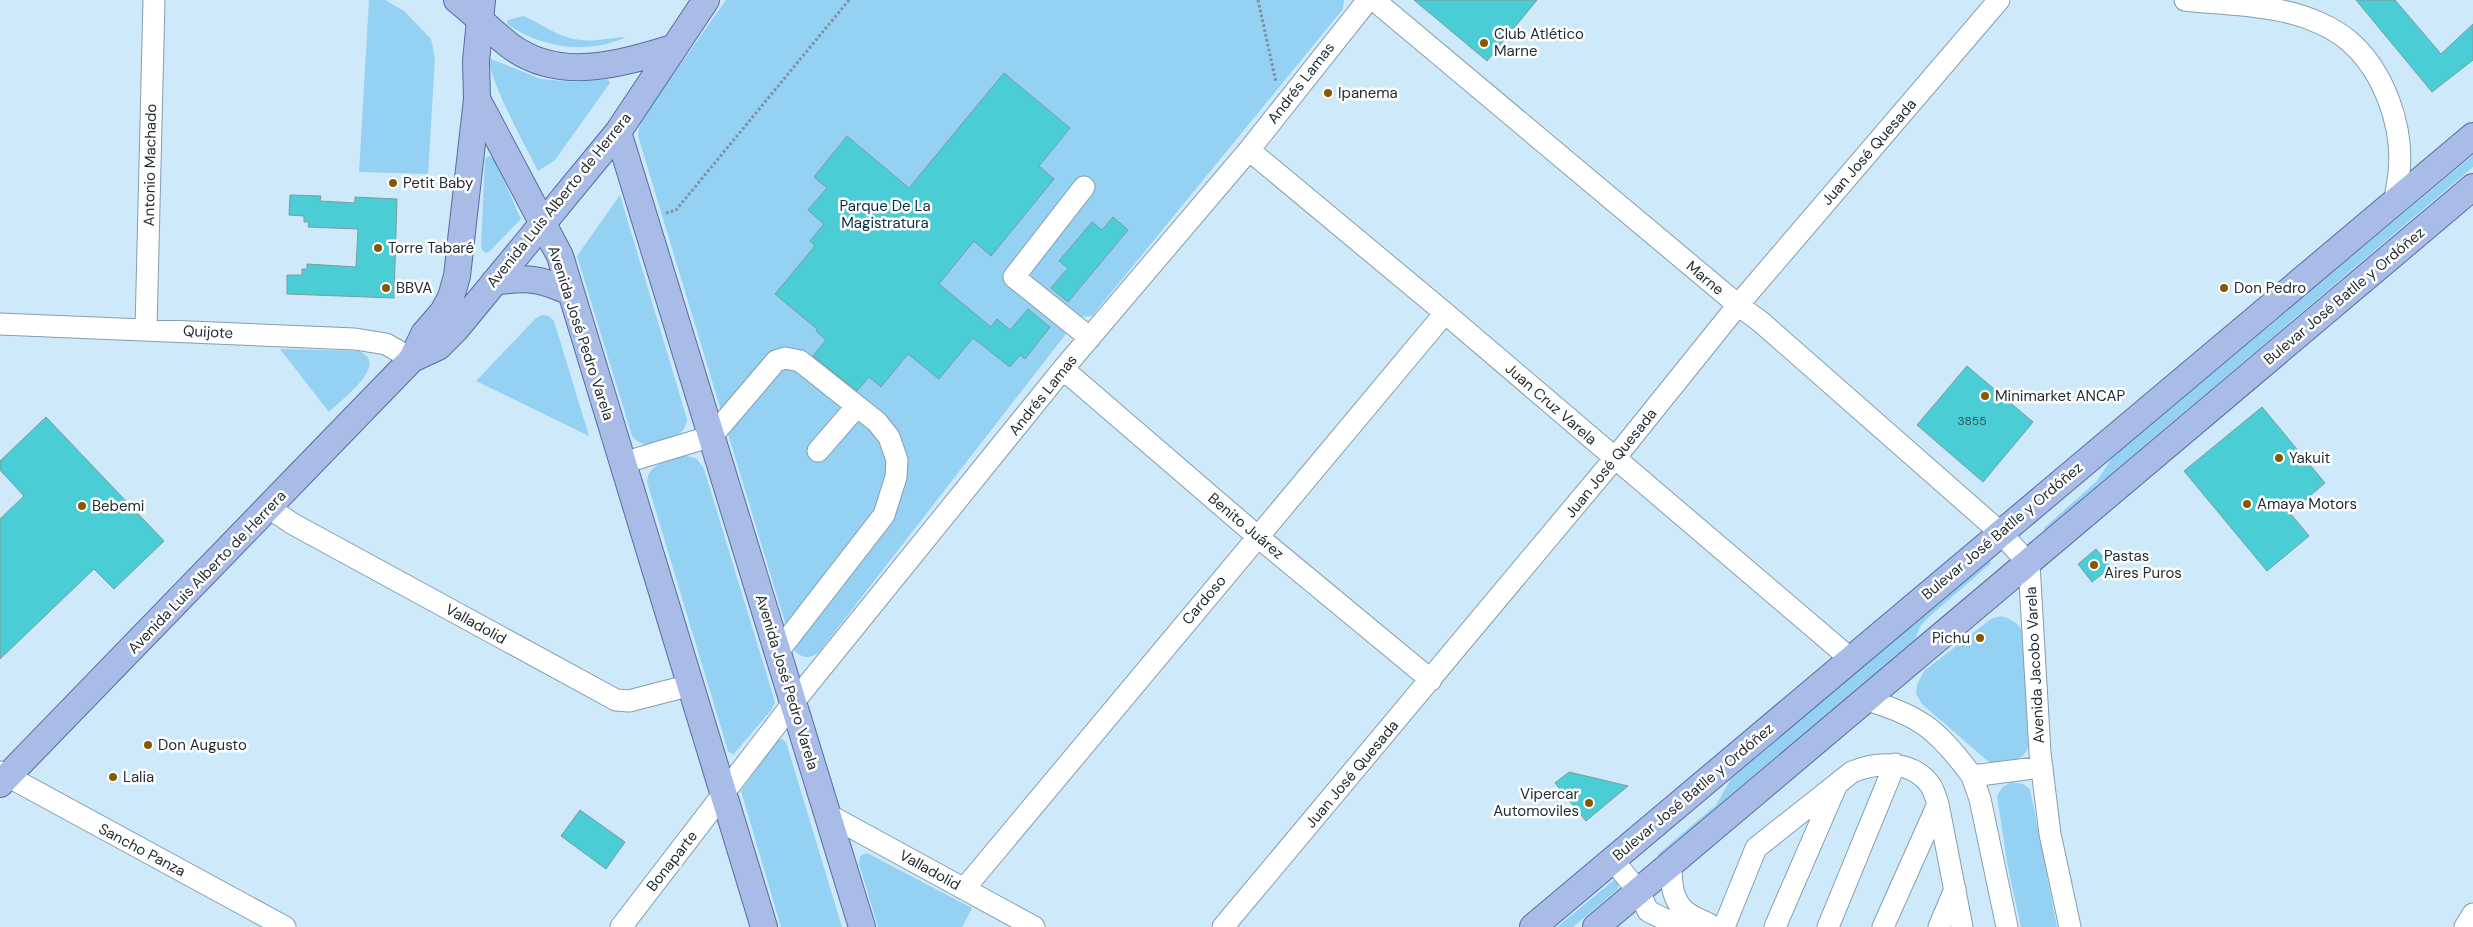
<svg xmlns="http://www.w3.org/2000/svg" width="2473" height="927" font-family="'DM Sans',sans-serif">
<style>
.green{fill:#95d1f3}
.building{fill:#4bcdd5;stroke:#7b9c9e}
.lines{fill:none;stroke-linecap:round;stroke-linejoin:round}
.minor-casing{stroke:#859ead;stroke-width:23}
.major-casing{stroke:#546d9f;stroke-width:28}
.path{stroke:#7d909b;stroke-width:3;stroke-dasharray:2.5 2.5;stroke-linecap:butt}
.minor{stroke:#fff;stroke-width:21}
.major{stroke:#a9bce8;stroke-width:26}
.poi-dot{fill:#885800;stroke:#fff;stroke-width:2}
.labels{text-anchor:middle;stroke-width:5;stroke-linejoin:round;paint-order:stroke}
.number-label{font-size:12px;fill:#2d565c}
.poi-label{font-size:15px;fill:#232e34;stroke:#fff;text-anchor:start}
.street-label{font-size:15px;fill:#232e34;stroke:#fff}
.park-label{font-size:15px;fill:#032f42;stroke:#fff}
</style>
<rect width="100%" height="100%" fill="#cee9f9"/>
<path class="green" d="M369,0H385L404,11L431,39L435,58L428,174L359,172Z
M726,0H1344L1343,9L1092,316L1079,317L819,652C809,660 801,658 793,649L638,136L640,121Z
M523,16C543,24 558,38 581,40C593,42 623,36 626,37C588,55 541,48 507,24L508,20Z
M491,59L541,79L574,82L608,79L610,83L555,160L538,171C530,154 483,70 491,59Z
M2473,155V167L2045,530L2044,528L2097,481L2111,459L2120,451Z
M489,156L494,159L521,219L490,251L486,253L482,250L481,246L485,158Z
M620,195L687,419C686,441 646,455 632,436L577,256Z
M542,315L549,316L554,321L589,436L476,381L536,318Z
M280,349L359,351C362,353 367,355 368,358C378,373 339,402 329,412Z
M685,455L697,459L704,469L775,702L772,709L733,755L728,751L647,482C648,463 669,461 685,455Z
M1990,560L1991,563L1930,616L1921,625L1915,639L1658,856L1657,855L1716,805L1731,779Z
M2001,616C2011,619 2019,623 2023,633L2028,747C2023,764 2004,761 1990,763L1922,704L1916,694L1917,685L1924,671L1991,619Z
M782,739L786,742L842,927H781L741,791L777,740Z
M2011,782L2023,784L2030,789L2057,927H2021L2008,868L1997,796L2002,788Z
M867,853L972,908L962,927H878L859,864L860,856Z
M1614,880L1619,882L1618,889L1573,927H1557Z"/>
<path class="building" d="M1414,0H1537L1487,61Z
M2356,0H2395L2441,54L2473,24V60L2432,92Z
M1004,73L1070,128L1039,166L1054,179L991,256L974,241L939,284L991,327L997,319L1010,330L1028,309L1050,327L1025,359L1020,355L1010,367L973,338L939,379L908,354L881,387L869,377L857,391L813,356L826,340L816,331L817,329L775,294L815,246L810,241L824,224L808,210L827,188L814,177L847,136L909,188Z
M290,195L321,196L320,201L355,203V197L397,199L394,298L287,294V275H302V269H307V264L356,267L358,229L308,227L309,222H304V216L289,215Z
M1113,217L1128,230L1068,302L1051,288L1068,268L1059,261L1092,222L1102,230Z
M1967,366L2033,422L1983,482L1917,425Z
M2262,407L2325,483L2290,513L2309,536L2267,571L2184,471Z
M46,417L164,541L114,589L94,569L0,659V519L24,496L0,470V461Z
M2096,549L2111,567L2092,582L2078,564Z
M1569,772L1628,786L1586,821L1555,783Z
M580,810L625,842L606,869L561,836Z"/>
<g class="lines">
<defs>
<path id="minor" d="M1374,0L1738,305L1761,322L2001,533L2029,564L2040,753L2050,834L2070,927
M2185,0C2219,4 2253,4 2287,12C2308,17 2333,27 2349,41C2384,71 2404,127 2399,173C2398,183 2396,193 2394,203
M1249,150L1445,313L1852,660
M1084,187L1014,277L1090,338
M0,324L355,339L386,344L412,359
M146,329L154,0
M1063,369L1257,536L1431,680
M818,451L857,406
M623,463L712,436L776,361L785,358L800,361L877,422L889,437L897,460L896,477L884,515L777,653
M269,508L293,524L616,700L629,701L691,685
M1866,700C1920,715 1939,731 1972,776
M0,772L285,927
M827,814L1034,927
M1612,859L1639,892L1648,911L1680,927
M1671,865C1671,882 1672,901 1686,912C1694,919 1706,921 1713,927
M964,889L1445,313
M621,927L793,703L1063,369L1249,150L1368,0
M1223,927L1615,458L1738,305L1999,0
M1724,927L1756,848L1852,772C1878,761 1913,760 1931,786C1934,791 1936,798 1938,804L1962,927
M1775,927L1837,784
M1828,927L1895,764
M1883,927L1938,804
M1939,927L1955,889
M2007,927L1980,799L1972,776L2042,767
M2465,927L2473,914"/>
<path id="major" d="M457,0C475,14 491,31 509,45C559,83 620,64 673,48
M477,99L560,256L764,927
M618,132L862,927
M494,282C528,277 539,278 570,292
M412,359L438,347L456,329L618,132L706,0
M0,784L412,359L424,334L443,312L451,297L457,276L477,99L476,61L482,0
M1533,927L2473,136
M1596,927L2473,187"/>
</defs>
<use href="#minor" class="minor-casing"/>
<use href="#major" class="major-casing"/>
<path class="path" d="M1258,0L1276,82
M666,213L676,210L849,0"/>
<use href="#minor" class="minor"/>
<use href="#major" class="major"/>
</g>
<g class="poi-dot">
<circle cx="1484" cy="43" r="5"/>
<circle cx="1328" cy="93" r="5"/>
<circle cx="393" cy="183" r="5"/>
<circle cx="378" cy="248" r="5"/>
<circle cx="386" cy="288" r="5"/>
<circle cx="2224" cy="288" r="5"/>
<circle cx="1985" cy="396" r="5"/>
<circle cx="2279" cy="458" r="5"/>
<circle cx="2247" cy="504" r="5"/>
<circle cx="82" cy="506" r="5"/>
<circle cx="2094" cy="565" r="5"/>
<circle cx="1980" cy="638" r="5"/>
<circle cx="148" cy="745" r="5"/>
<circle cx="113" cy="777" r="5"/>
<circle cx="1589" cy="803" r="5"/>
</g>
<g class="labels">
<g class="number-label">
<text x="1972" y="425">3855</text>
</g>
<g class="poi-label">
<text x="1494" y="39">Club Atlético<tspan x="1494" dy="17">Marne</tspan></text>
<text x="1338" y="98">Ipanema</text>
<text x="403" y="188">Petit Baby</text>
<text x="388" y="253">Torre Tabaré</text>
<text x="396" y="293">BBVA</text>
<text x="2234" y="293">Don Pedro</text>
<text x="1995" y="401">Minimarket ANCAP</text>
<text x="2289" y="463">Yakuit</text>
<text x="2257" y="509">Amaya Motors</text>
<text x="92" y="511">Bebemi</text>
<text x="2104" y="561">Pastas<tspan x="2104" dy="17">Aires Puros</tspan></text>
<text x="1970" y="643" text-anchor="end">Pichu</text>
<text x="158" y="750">Don Augusto</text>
<text x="123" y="782">Lalia</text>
<text x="1579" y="799" text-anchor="end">Vipercar<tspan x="1579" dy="17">Automoviles</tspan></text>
</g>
<g class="street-label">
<text transform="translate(1301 83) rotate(-52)" y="5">Andrés Lamas</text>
<text transform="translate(1869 152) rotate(-49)" y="5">Juan José Quesada</text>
<text transform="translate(150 165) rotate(-89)" y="5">Antonio Machado</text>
<text transform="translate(559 200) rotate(-51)" y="5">Avenida Luis Alberto de Herrera</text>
<text transform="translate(1705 278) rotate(40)" y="5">Marne</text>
<text transform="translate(2344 296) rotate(-40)" y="5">Bulevar José Batlle y Ordóñez</text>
<text transform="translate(208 332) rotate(3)" y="5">Quijote</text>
<text transform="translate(581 333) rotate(72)" y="5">Avenida José Pedro Varela</text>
<text transform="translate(1043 395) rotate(-51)" y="5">Andrés Lamas</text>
<text transform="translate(1551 404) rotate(41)" y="5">Juan Cruz Varela</text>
<text transform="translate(1611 463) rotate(-51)" y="5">Juan José Quesada</text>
<text transform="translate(1246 526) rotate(40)" y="5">Benito Juárez</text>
<text transform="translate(2002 531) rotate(-40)" y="5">Bulevar José Batlle y Ordóñez</text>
<text transform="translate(207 572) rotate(-46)" y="5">Avenida Luis Alberto de Herrera</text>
<text transform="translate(1204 600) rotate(-50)" y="5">Cardoso</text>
<text transform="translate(476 624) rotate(29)" y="5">Valladolid</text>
<text transform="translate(2035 665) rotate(-93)" y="5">Avenida Jacobo Varela</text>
<text transform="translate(787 682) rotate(73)" y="5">Avenida José Pedro Varela</text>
<text transform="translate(1352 774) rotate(-50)" y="5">Juan José Quesada</text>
<text transform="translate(1693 792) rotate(-40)" y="5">Bulevar José Batlle y Ordóñez</text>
<text transform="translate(142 850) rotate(28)" y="5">Sancho Panza</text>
<text transform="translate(672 861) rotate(-52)" y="5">Bonaparte</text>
<text transform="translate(930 870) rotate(29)" y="5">Valladolid</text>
</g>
<g class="park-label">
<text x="885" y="211">Parque De La<tspan x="885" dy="17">Magistratura</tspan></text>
</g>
</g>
</svg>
